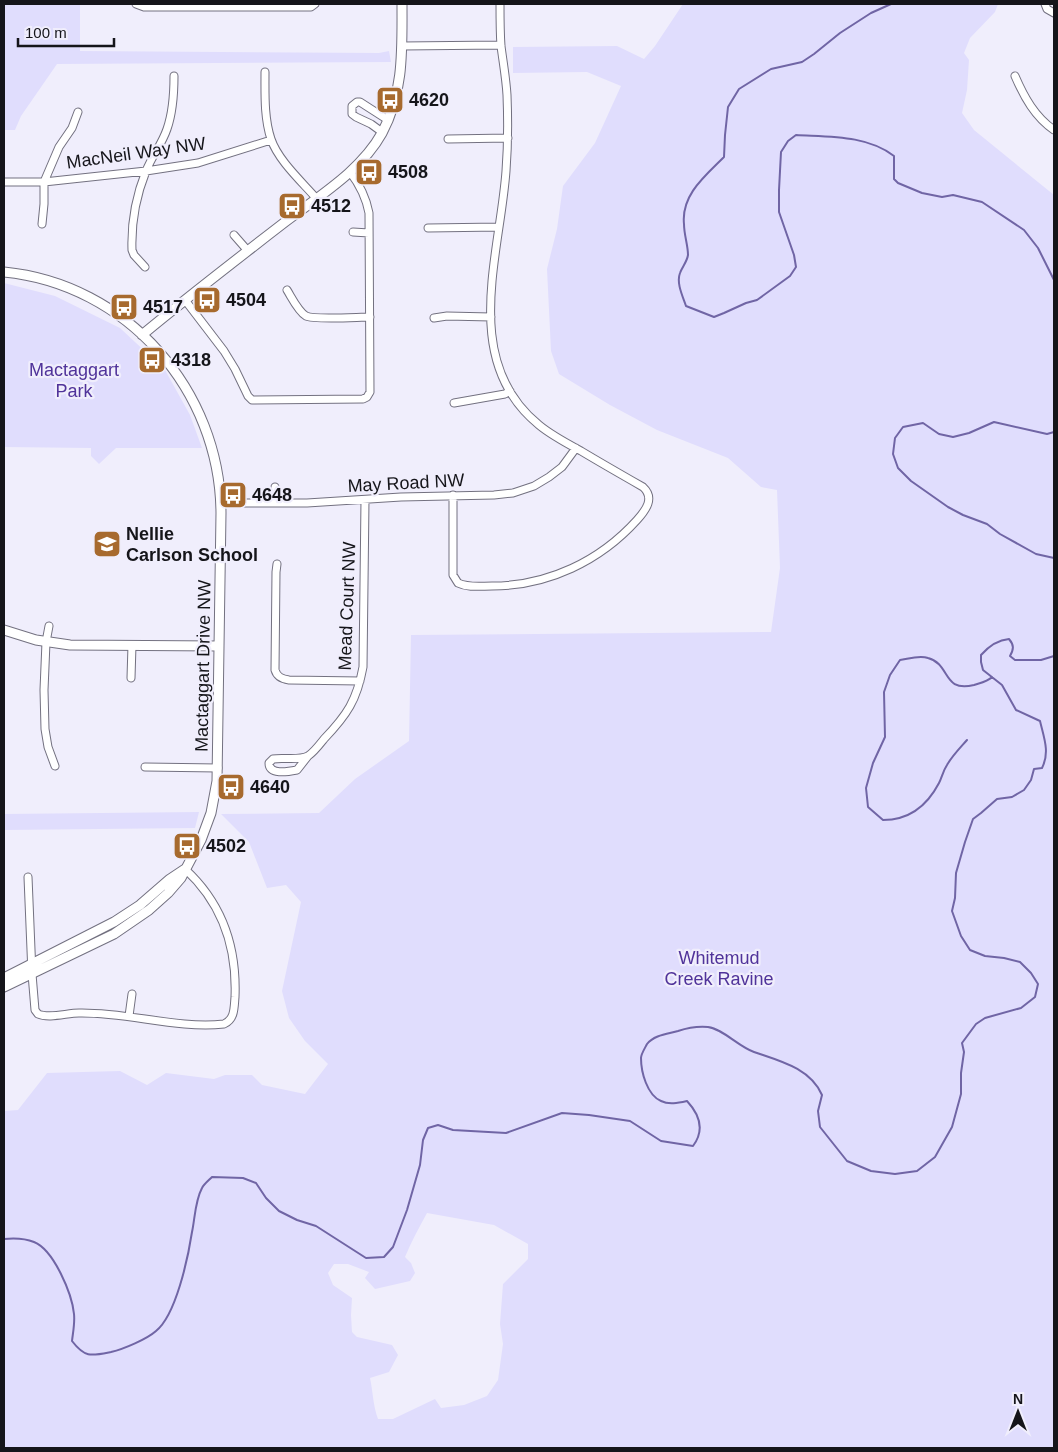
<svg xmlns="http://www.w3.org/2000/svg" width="1058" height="1452" font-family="Helvetica,sans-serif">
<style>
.green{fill:#e0ddfd;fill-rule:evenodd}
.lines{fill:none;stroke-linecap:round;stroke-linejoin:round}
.stream{stroke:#7065a5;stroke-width:2}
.minor-casing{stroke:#737180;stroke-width:9}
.tertiary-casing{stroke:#737180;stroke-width:11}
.minor{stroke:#fff;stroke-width:7}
.tertiary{stroke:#fff;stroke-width:9}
.labels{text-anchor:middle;stroke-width:4.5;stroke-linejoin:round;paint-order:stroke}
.poi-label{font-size:18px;font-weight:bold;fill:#15151a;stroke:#f0eefc;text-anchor:start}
.street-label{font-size:18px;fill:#15151a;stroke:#f0eefc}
.park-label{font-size:18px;fill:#50339a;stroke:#f0eefc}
</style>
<rect width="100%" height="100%" fill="#f0eefc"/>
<path class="green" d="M4,4H80V51L379,53L389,51L391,62L57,64L21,116L15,130H4Z
M683,4H998L995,12L970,38L964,53L969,60L967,90L962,113L974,130L1054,195V1448H4V1111L18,1110L47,1073L120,1071L147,1085L166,1073L214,1079L225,1075H252L262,1085L305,1094L328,1064L305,1041L289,1018L282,991L301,902L286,885L267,888L249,842L221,814L319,813L355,779L409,741L411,635L771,632L780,568L777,490L761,487L728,458L657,430L610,405L559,374L551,351L547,269L557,229L563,186L595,143L621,86L587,72L513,73V47L617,46L644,59L655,46ZM427,1213L494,1225L528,1244V1259L503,1284L500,1324L503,1344L498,1380L487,1396L464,1405L441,1408L435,1399L393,1419H378C373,1406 373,1392 370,1378L389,1372L398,1355L392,1345L357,1337L352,1332L351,1315L352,1298L333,1285L328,1273L334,1264H348L369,1272L365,1278L375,1289L410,1281L415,1273L411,1263L405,1257C411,1242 419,1228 427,1213Z
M4,283L55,296L120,328L165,370L190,415L202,448H116L99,464L91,456V448L4,447Z
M199,812L195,828L4,830V814Z"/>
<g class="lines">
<path class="stream" d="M891,4L871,13L840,33L814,54L802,62L771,69L739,89L728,107L725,135L724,157C705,176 681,195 684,224C684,235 688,245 688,255C687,262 682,267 680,273C676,283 683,297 686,306L714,317L724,313L746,303L757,300L790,276L796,267L794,255L779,212V190L781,152L788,141L796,135C829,137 867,135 894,156V179L898,183L922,193L942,197L953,195L982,202L1024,230L1038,248L1054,280
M1054,432L1047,434L994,422L969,433L953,437L939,434L923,423L903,427L895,438L893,454L898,468L911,481L948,507L963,515L987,524L1000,534L1036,554L1054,558
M967,740C960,748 952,756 947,765C943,771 942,777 939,783C927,806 909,820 883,820L868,807L866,788L873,763L885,737L884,692L890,675L900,660C908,659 919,655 928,658C951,664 942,693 974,685C980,683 987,682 992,677
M4,1239C14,1238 24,1238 34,1242C54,1250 72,1294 74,1314C75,1323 73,1332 72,1341C85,1358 91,1356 111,1352C124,1349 147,1339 156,1331C176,1315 188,1258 192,1232C195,1218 195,1201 202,1188C204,1184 209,1180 212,1177L243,1178L256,1183L266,1198L279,1211L297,1220L316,1226L366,1258L384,1257L393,1247L407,1210L420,1165L423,1140L428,1128L438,1125L453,1130L506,1133L562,1113L589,1115L630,1121L661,1141L693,1146C705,1130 700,1115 687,1101C678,1103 669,1105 661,1101C647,1095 641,1072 641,1058C641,1054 645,1048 647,1044C654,1035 667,1034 678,1031C687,1028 697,1026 708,1027C723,1029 739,1047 754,1052C780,1061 810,1068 822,1095L818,1111L820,1127L847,1161L871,1171L895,1174L917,1171L935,1157L952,1127L961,1094V1073L964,1052L962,1043L976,1024L985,1018L1021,1008L1035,997L1038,984L1031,973L1020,962L1004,958L985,956L970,950L961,936L952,911L955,898L956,873L965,842L973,819L981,813L997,799L1012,797L1024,790L1031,780L1034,769L1042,768C1050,752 1044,738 1040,721L1016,710L1002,685L983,670L981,662V655C989,646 997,640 1009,639C1014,645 1014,649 1010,656L1015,660H1041L1054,656"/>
<defs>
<path id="minor" d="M136,4L144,7H311L315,4
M1045,4L1047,9L1054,13
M402,46L501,45
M265,72C265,94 264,118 271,139C278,160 301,181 316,198
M1015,76C1024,97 1035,117 1054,130
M382,132L371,124L356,117L352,114V106L357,102H360L388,120
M448,139L508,138
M4,182H44L146,171L198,163L271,140
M42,224L44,204V182L59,147L72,128L78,112
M428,228L499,227
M353,232L369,233
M234,235L248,251
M145,267L134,255L132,250C131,222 136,196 146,171C152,156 162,144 167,129C173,112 174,94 174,76
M287,290C292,298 298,311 306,316C314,320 358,317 370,317
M185,300L224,351L235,369L248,396L252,400L363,399L367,397L370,392L369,213C366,197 360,185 350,172
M434,318L447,316L491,317
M454,403L505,394L510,391
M275,487V503
M453,495V575L458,583C468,588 481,586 492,586C548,586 600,561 637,520C646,510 655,498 643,487C622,475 601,463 581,451C566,443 551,435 539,425C460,361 500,255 506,171C508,145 508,120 507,95C506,78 503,62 501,46C500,32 500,18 500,4
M221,503H307L401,497L494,495L513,493L534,486L549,477L562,467L576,448
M277,564L276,572L275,670C277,677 282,679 289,680L360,681
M49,626L46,642L44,690L45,729L48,747L55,766
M131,678L132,645
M308,756L297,770C287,772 269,775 269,763L273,759C283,757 298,761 308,756C314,752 320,744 324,739C347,715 357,700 363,667L365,500
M145,767L218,768
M28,877L32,974L35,1010L38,1014C49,1019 67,1013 79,1013C128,1012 176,1029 224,1024C235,1019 234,1008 235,997C237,947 222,903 185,869
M129,1016L132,994"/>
<path id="tertiary" d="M4,272C127,284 220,390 221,513L217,781L211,813L201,840L181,878L168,893L149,910L114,934L4,987
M142,335C189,296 237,259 285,222C319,196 361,171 382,133C404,92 402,49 402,4
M4,630L36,640L70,645L219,646
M4,978L114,922L140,905L170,879L185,869"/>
</defs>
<use href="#minor" class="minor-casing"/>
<use href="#tertiary" class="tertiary-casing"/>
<use href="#minor" class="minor"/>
<use href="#tertiary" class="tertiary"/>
</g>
<defs>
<symbol id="bus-square" viewBox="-11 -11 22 22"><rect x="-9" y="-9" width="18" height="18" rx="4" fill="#a76a2e" stroke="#f0eefc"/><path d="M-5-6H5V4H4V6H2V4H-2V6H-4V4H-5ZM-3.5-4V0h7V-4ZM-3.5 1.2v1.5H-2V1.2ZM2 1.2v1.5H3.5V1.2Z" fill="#fff"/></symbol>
<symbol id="school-square" viewBox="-11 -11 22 22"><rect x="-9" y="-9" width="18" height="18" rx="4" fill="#a76a2e" stroke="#f0eefc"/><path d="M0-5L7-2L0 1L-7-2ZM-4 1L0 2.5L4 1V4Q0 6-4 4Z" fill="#fff"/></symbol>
</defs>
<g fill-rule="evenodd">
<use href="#bus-square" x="374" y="84" width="32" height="32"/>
<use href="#bus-square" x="353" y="156" width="32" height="32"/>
<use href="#bus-square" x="276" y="190" width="32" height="32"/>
<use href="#bus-square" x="191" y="284" width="32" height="32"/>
<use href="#bus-square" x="108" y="291" width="32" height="32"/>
<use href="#bus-square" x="136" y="344" width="32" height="32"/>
<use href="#bus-square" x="217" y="479" width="32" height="32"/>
<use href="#school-square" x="91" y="528" width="32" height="32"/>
<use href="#bus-square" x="215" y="771" width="32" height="32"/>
<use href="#bus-square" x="171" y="830" width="32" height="32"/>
</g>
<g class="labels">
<g class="poi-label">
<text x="409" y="106">4620</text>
<text x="388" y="178">4508</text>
<text x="311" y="212">4512</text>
<text x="226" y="306">4504</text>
<text x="143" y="313">4517</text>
<text x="171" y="366">4318</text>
<text x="252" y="501">4648</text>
<text x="126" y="540">Nellie<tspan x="126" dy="21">Carlson School</tspan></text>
<text x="250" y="793">4640</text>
<text x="206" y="852">4502</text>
</g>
<g class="street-label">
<text transform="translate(136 153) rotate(-8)" y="6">MacNeil Way NW</text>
<text transform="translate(406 483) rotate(-3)" y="6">May Road NW</text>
<text transform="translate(347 606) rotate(-88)" y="6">Mead Court NW</text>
<text transform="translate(203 666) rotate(-89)" y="6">Mactaggart Drive NW</text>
</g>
<g class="park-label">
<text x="74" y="376">Mactaggart<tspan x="74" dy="21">Park</tspan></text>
<text x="719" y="964">Whitemud<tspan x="719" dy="21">Creek Ravine</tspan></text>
</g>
</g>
<rect width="1058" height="1452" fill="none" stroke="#15151a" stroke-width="10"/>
<g transform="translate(1018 1412)" stroke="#f0eefc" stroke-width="4" paint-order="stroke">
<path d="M0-4L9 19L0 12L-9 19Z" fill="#15151a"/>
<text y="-8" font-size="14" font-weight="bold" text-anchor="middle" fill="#15151a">N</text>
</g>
<path d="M18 38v8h96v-8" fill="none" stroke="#15151a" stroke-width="2.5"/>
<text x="25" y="38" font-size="15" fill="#15151a" stroke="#f0eefc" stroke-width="4" paint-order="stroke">100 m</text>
</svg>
